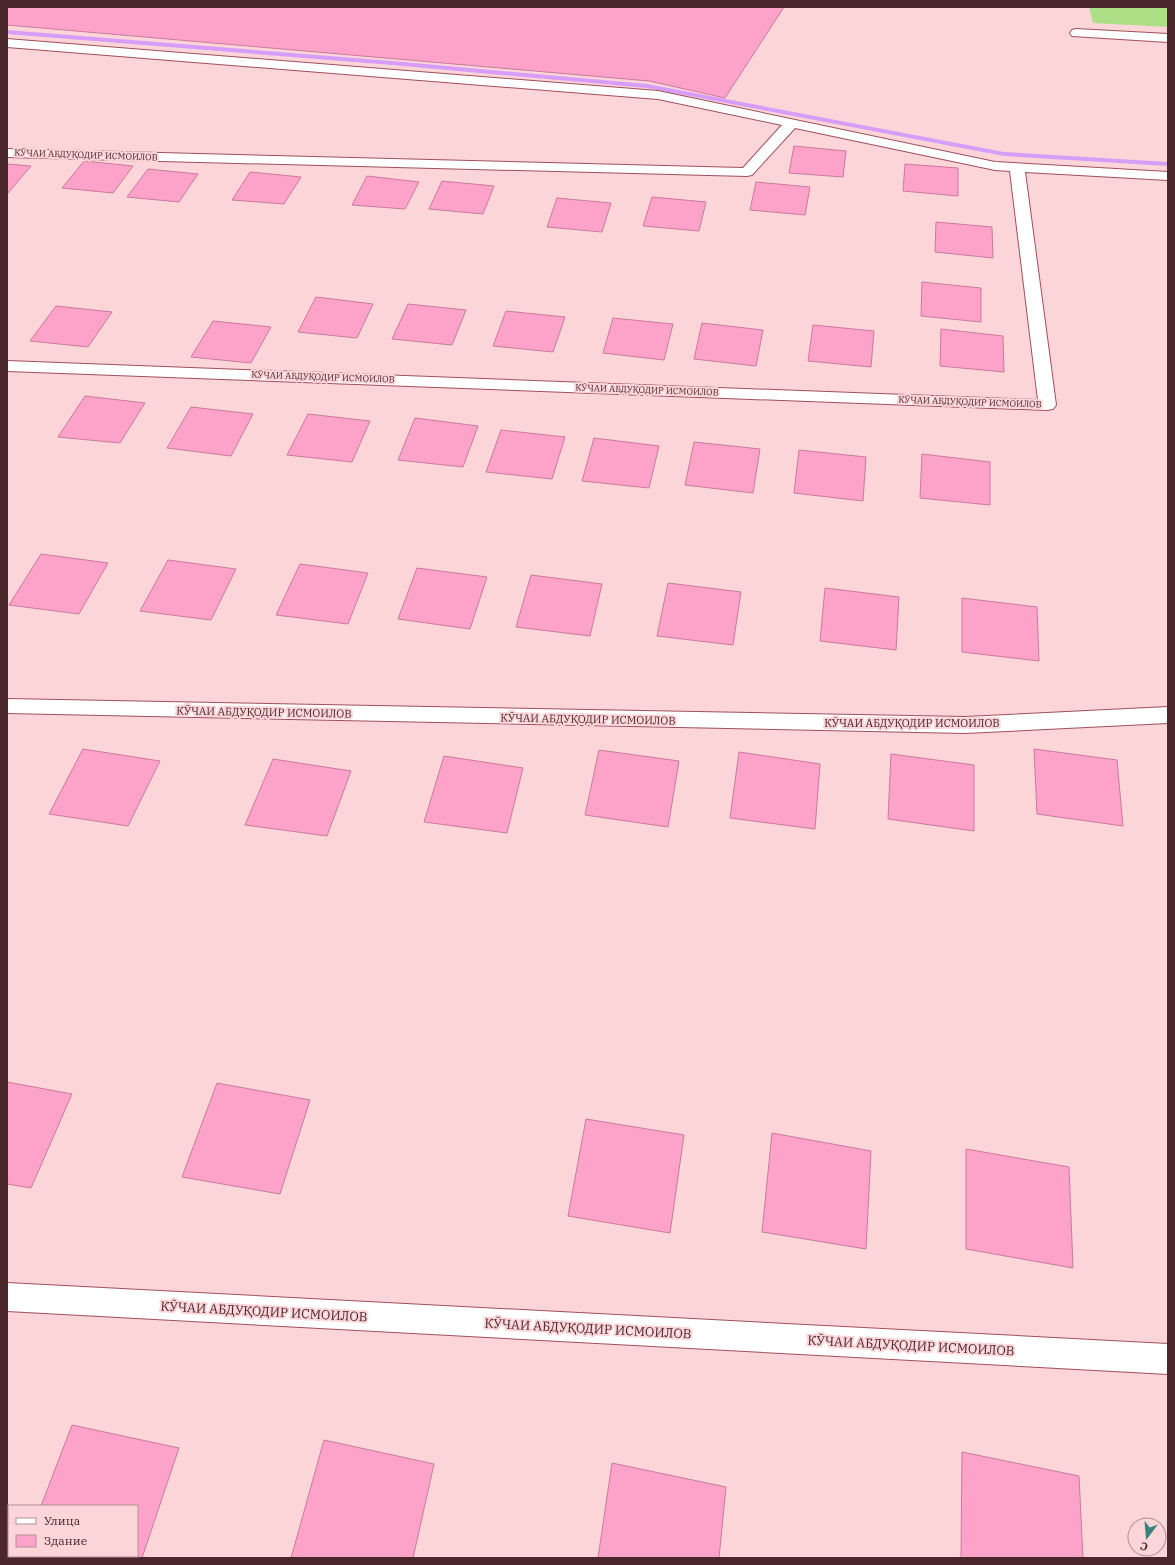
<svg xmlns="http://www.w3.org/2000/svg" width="1175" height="1565" font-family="'IBM Plex Serif',serif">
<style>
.green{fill:#addf87}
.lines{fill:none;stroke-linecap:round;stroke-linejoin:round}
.stream{fill:#d89cfa;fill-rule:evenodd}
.building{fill:#fda3ca;stroke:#c97a9d}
.minor-casing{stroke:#a0505b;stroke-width:2}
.minor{fill:#fff;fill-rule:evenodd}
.labels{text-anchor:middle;stroke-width:4;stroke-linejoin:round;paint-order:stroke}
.far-street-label{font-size:9px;fill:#4a272b;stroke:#fbd5d8}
.street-label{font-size:11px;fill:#4a272b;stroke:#fbd5d8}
.near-street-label{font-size:13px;fill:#4a272b;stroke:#fbd5d8}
</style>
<rect width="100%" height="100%" fill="#fbd5d8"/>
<path class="green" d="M1089,7H1168V27L1093,23Z"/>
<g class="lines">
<path class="stream" d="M7,30L392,61L647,84L1004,152L1168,162V166L1004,156L647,88L392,65L7,34Z"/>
</g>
<path class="building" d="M7,7H784L725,98L649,81L7,25Z
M794,146L846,151L843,177L789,173Z
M84,161L133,166L113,193L62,188Z
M7,164L31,166L8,193H7Z
M905,164L958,168V196L903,191Z
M148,169L198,174L179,202L127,197Z
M250,172L301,177L284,204L232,200Z
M367,176L419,182L405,209L352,205Z
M442,181L494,186L483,214L429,209Z
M756,182L810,187L805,215L750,210Z
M652,197L706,202L699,231L643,226Z
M557,198L611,203L602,232L547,227Z
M936,222L992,227L993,258L935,252Z
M922,282L981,288V322L921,316Z
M316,297L373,304L357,338L298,332Z
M408,304L466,310L452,345L392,339Z
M56,306L112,312L88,347L30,341Z
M506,311L565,317L553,352L493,346Z
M613,318L673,324L664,360L603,353Z
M213,321L271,327L251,363L191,357Z
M702,323L763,330L756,366L694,359Z
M813,325L874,331L871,367L808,361Z
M941,329L1003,336L1004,372L940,366Z
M85,396L145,403L120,443L58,437Z
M191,407L253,414L231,456L167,448Z
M308,414L370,421L352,462L287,455Z
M415,418L478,426L463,467L398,460Z
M501,430L565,437L552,479L486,472Z
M594,438L659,446L649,488L582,481Z
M694,442L760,449L753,493L685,485Z
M799,450L866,457L863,501L794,493Z
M922,454L990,462V505L920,498Z
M41,554L108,563L79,614L9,605Z
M168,560L236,569L211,620L140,611Z
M300,564L368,573L348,624L276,615Z
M417,568L487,577L470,629L398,619Z
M531,575L602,584L590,636L516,627Z
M668,583L741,592L733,645L657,636Z
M825,588L899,597L896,650L820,641Z
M962,598L1037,607L1039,661L962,652Z
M83,749L160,761L128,826L49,814Z
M1034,749L1117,760L1123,826L1037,814Z
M599,750L679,761L668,827L585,815Z
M739,752L820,764L815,829L730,818Z
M891,754L974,765V831L888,819Z
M444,756L523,768L507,833L424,822Z
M273,759L351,771L327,836L245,825Z
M7,1082L72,1094L31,1188L7,1184Z
M217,1083L310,1100L280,1194L182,1177Z
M586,1119L684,1135L670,1233L568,1216Z
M772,1133L871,1151L866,1249L762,1232Z
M966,1149L1069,1167L1073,1268L966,1249Z
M72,1425L179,1448L142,1558H36L26,1556H137V1506H41Z
M324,1440L434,1464L413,1558H291Z
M962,1452L1079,1476L1083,1558H961Z
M612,1463L726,1487L719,1558H598Z"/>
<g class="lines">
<defs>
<path id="minor" d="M1076,29L1168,34V42L1072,36L1070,33L1072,30Z
M7,39L658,91L995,162L1168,172V180L1025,172L1056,405L1053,409L1047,410L7,371V361L1038,400L1010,171L995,170L795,128L752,175L747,176L7,157V149L743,168L782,125L658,99L7,47Z
M7,699L965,717L1168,707V723L965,733L7,713Z
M7,1283L1168,1344V1374L7,1311Z"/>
</defs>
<use href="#minor" class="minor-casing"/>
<use href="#minor" class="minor"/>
</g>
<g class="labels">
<g class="far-street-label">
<text transform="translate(86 155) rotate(2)" y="3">КӮЧАИ АБДУҚОДИР ИСМОИЛОВ</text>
<text transform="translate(323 377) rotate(2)" y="3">КӮЧАИ АБДУҚОДИР ИСМОИЛОВ</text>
<text transform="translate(647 390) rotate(2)" y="3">КӮЧАИ АБДУҚОДИР ИСМОИЛОВ</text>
<text transform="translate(970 402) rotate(2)" y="3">КӮЧАИ АБДУҚОДИР ИСМОИЛОВ</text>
</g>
<g class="street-label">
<text transform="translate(264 712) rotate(1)" y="4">КӮЧАИ АБДУҚОДИР ИСМОИЛОВ</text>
<text transform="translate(588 719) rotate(1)" y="4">КӮЧАИ АБДУҚОДИР ИСМОИЛОВ</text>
<text x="912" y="727">КӮЧАИ АБДУҚОДИР ИСМОИЛОВ</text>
</g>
<g class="near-street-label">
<text transform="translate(264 1311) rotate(3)" y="5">КӮЧАИ АБДУҚОДИР ИСМОИЛОВ</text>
<text transform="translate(588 1328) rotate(3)" y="5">КӮЧАИ АБДУҚОДИР ИСМОИЛОВ</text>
<text transform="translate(911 1345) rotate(3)" y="5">КӮЧАИ АБДУҚОДИР ИСМОИЛОВ</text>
</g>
</g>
<rect width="1175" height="1565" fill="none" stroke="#4a272b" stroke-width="16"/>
<rect x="8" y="1505" width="130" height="52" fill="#fbd5d8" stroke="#b48f93"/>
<rect x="16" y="1518" width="20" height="6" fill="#ffffff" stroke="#b48f93"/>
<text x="44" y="1525" font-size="12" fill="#4a272b">Улица</text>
<rect x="16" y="1535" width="20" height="12" fill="#fda3ca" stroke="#b48f93"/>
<text x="44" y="1545" font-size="12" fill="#4a272b">Здание</text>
<g transform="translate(1147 1537) rotate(196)"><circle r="19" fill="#fbd5d8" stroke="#b48f93"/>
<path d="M0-3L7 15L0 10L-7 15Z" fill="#39817f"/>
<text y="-6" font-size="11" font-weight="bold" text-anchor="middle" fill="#4a272b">С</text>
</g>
</svg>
